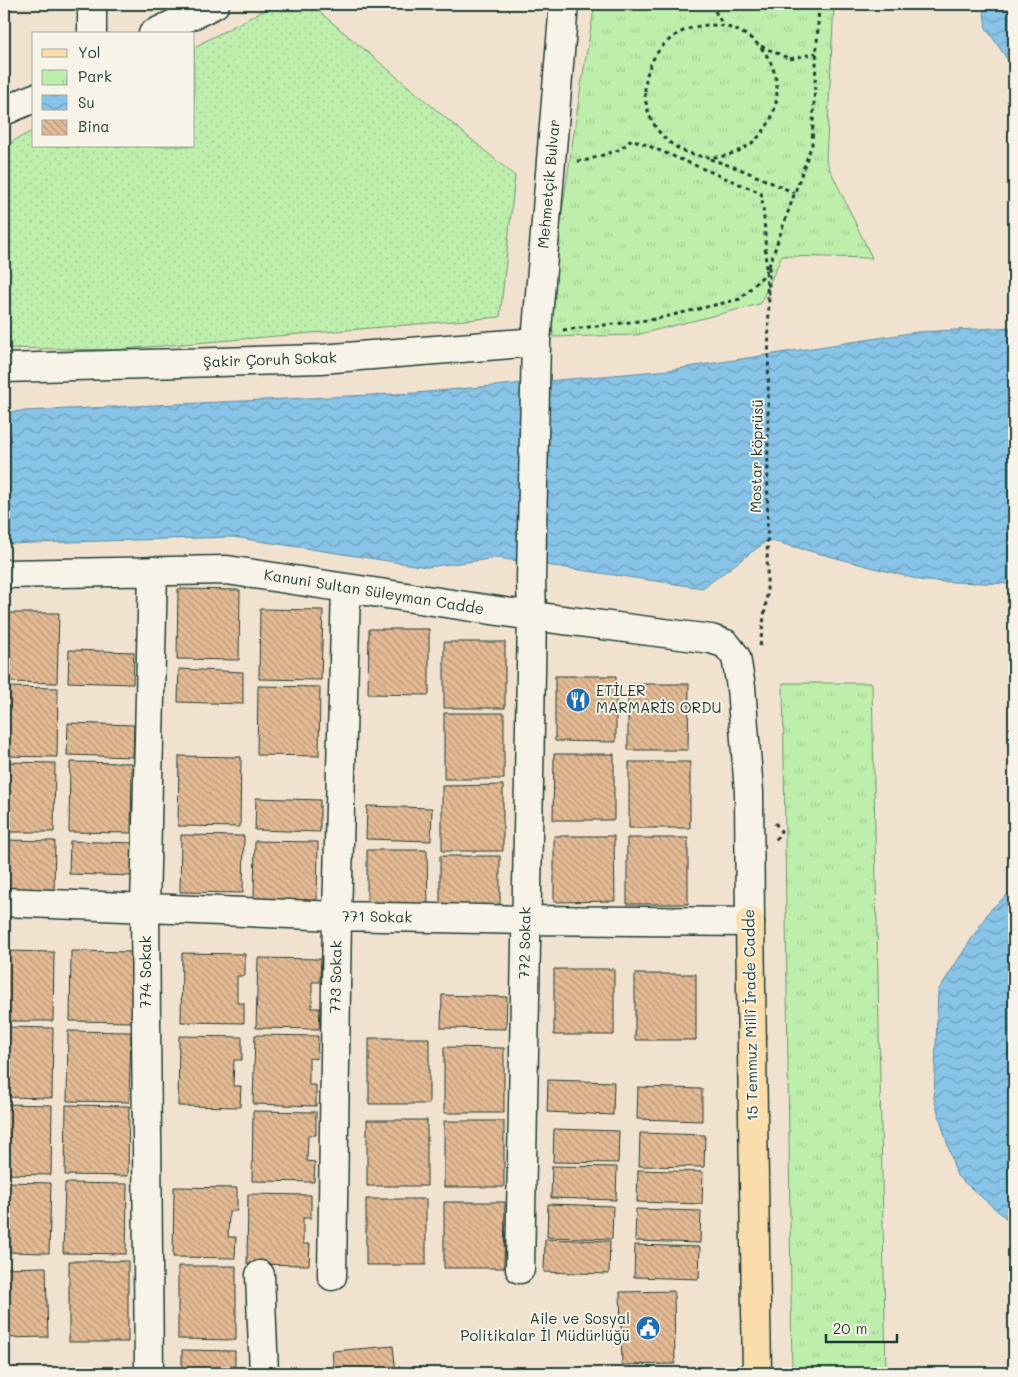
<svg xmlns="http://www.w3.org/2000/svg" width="1018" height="1377" font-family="Mali,sans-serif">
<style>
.grass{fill:url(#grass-dots);stroke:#6e9670}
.park{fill:url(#park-tufts);stroke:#6e9670}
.water{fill:url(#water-waves);stroke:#5e8ea0}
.building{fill:url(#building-back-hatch);stroke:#1f3d34}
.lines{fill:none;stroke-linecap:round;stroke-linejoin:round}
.minor-casing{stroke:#1f3d34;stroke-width:31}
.major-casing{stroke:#1f3d34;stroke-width:31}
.path{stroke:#1f3d34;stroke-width:3;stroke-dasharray:4 4;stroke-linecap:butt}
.minor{stroke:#f7f3e8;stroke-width:28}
.major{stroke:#fbddab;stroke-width:28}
.labels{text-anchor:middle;stroke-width:4;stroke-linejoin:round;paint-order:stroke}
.street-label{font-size:15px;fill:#1f3d34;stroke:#f7f3e8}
.poi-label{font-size:15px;fill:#1f3d34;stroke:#f7f3e8;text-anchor:start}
</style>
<defs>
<pattern id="grass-dots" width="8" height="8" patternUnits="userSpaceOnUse" patternTransform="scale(1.25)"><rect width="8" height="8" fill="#beeeac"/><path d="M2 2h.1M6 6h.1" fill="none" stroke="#a3cd95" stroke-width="1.8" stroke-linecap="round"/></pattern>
<pattern id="park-tufts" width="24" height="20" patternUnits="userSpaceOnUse" patternTransform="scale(1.25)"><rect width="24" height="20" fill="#beeeac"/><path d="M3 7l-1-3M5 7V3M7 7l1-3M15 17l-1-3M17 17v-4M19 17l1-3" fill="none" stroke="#a3cd95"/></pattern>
<pattern id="water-waves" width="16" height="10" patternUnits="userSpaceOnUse" patternTransform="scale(1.25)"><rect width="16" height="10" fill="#88c4e8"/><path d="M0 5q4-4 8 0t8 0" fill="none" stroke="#6fa0bd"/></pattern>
<pattern id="building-back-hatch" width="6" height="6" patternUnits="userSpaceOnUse" patternTransform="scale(1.25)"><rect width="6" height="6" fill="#e4ba94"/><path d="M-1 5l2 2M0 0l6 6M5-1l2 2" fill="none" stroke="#b8987a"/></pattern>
</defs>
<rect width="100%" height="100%" fill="#f1e2cf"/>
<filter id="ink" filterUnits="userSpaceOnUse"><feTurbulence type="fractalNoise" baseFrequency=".02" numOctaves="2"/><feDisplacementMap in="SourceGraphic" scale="10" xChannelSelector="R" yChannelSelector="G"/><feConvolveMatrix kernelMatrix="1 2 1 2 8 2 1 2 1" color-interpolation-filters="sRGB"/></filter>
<g filter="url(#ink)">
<path class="grass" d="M276,4H310L515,176L500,317L113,350L4,348V146L34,130V146H194V47Z"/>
<path class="park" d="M595,4H834L826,161L872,258L782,256L760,304L636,335L553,337L551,284L581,86Z
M783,683H872L886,1373H792Z"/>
<path class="water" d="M983,4H1014V69L986,28Z
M1014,327V584L924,581L768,540L703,588L498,558L427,567L233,537L4,544V412L415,393L669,370L917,332Z
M1014,889V1225L957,1176L934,1099L938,991L990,910Z"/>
<path class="building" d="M178,589L240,590L239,660L177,659Z
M260,609L323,610L321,680L259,679Z
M4,613H59L57,683L4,682Z
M369,629H429V695L368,694Z
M444,642H505V708H444Z
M69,650L134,652L133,684L68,682Z
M179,669L243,672V704L178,702Z
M555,676H616V742L555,741Z
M628,684H689L688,750H628Z
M258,686L320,687L319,756L257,755Z
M4,687L58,688L57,757L4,756Z
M444,713H504V779H444Z
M68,723L134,725L133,757L67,755Z
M554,754H614V820H553Z
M179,756L241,757L240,827L178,826Z
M4,762L55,763L54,832H4Z
M70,762L132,763L131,833L69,832Z
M629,762H690V828H629Z
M503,785V851H442V786Z
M256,798L320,800V832L255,830Z
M367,806L432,808L431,841L366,839Z
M181,835L244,836L243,893L180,892Z
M554,836H614L615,901L554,902Z
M627,838H688V904H627Z
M4,840L55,841L54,891H4Z
M70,841L134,843V876L69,874Z
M255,841L318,842L317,902L254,900Z
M367,850H427L428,908H367Z
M440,856H500V914H440Z
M4,951L54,952L53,1021H4Z
M71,951L134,952L133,1022L70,1021Z
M182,953L245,954V976H237V1003H244V1023L181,1022Z
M258,958L321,959L320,982H312V1008H320L319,1029L256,1028Z
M554,969H614V1035H554Z
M635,974H696V1040H635Z
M442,995L507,997L506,1029L441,1028Z
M4,1027L53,1028L52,1098L4,1097Z
M68,1031L131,1032L129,1102L67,1101Z
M255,1035L318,1036L317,1059L309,1058V1085H316V1106L253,1104Z
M179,1036L242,1037V1060H234L233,1086H241L240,1107L178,1106Z
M369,1038H429V1104H369Z
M444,1047L504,1048V1113H444Z
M548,1080L614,1082L613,1115L547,1112Z
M638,1087L702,1089V1121L637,1119Z
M4,1104L52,1105L51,1175L4,1174Z
M66,1105L129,1106L128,1176L65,1175Z
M253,1111L316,1112V1135H308L307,1161L315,1162L314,1182L252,1181Z
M367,1120H427V1186H367Z
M444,1121H504V1187H444Z
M554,1129L619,1131L618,1163L553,1162Z
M640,1133L705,1135L704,1167L639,1166Z
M552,1166L617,1167L616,1200L551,1198Z
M638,1170L703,1172L702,1204L637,1202Z
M4,1182L51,1183L49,1253L4,1252Z
M65,1183L127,1184L126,1254L63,1253Z
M174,1187L237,1188V1211H229L228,1237H236L235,1258L173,1257Z
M248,1194L311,1195V1218H303V1244H310L309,1265L247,1264Z
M366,1199H426V1265H366Z
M444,1202H505L504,1268H444Z
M548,1204L613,1206L612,1239L547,1237Z
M636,1209L701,1211L700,1243L635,1241Z
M545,1239L610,1241L609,1274L544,1272Z
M635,1245L700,1247L699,1279L634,1277Z
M69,1261H128V1342H69Z
M178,1266H236V1340L178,1339Z
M46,1267L48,1337L4,1338V1268Z
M674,1291L675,1364L622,1365L620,1292Z
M393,1346L396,1373H334L332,1351Z
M182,1350L235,1351V1373H182Z"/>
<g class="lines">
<defs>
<path id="minor" d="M92,4V34
M153,34L215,4
M4,111L34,98
M4,368L321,359L536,342
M4,574L227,570L532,616L711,639L726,644L736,657L741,687L749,792L750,922L526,920L337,916L4,902
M520,1269L532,616L531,579L536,342L564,4
M260,1275L264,1373
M332,1276L337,916L346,588
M149,1373L145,907L153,571"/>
<path id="major" d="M750,922L757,1373"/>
</defs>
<use href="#minor" class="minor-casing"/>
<use href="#major" class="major-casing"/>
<path class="path" d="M711,4L723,25
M645 91a66 66 0 1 1 132 0a66 66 0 1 1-132 0Z
M761,46L790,59L816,53
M710,159L740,169L795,193
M577,161L588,160L621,149L632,139L761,193C767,227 764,263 768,298
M563,330L656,319L740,299L765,274L769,266L812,144L819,4
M760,646L767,595L769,266
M775,823L781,831L775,841"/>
<use href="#minor" class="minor"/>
<use href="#major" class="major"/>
</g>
</g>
<defs>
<symbol id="restaurant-disc" viewBox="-11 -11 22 22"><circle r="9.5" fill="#1f6fb2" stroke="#f7f3e8"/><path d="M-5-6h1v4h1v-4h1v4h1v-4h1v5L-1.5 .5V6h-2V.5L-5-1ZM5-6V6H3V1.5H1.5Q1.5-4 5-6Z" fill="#fff"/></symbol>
<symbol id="civic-disc" viewBox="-11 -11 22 22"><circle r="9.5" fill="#1f6fb2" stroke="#f7f3e8"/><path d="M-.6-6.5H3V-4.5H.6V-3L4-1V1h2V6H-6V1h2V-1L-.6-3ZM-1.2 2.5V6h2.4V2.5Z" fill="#fff"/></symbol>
</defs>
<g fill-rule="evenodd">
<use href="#restaurant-disc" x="564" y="686" width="28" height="28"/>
<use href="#civic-disc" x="634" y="1314" width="28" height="28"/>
</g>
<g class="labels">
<g class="street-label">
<text transform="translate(549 184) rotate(-85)" y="5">Mehmetçik Bulvar</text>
<text transform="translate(270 360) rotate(-2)" y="5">Şakir Çoruh Sokak</text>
<text transform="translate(757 456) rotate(-89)" y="5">Mostar köprüsü</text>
<text transform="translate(374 592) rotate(9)" y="5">Kanuni Sultan Süleyman Cadde</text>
<text transform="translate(377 917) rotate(1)" y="5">771 Sokak</text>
<text transform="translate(525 943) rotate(-89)" y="5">772 Sokak</text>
<text transform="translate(146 972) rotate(-90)" y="5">774 Sokak</text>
<text transform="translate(336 977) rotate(-89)" y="5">773 Sokak</text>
<text transform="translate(751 1015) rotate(-91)" y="5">15 Temmuz Millî İrade Cadde</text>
</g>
<g class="poi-label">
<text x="596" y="696">ETİLER<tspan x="596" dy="17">MARMARİS ORDU</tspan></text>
<text x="630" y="1324" text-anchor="end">Aile ve Sosyal<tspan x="630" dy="17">Politikalar İl Müdürlüğü</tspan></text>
</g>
</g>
<rect width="1018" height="1377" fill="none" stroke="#f7f3e8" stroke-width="20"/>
<rect x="10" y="10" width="998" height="1357" fill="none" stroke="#1f3d34" stroke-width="2" filter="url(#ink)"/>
<rect x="32" y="32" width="162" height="115" fill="#f7f3e8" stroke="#a1aaa0"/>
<rect x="42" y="49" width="25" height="8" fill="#fbddab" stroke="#a1aaa0"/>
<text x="78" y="58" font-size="15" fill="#1f3d34">Yol</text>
<rect x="42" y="70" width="25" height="15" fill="url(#park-tufts)" stroke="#a1aaa0"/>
<text x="78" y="82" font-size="15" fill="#1f3d34">Park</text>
<rect x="42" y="95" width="25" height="15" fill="url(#water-waves)" stroke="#a1aaa0"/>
<text x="78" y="108" font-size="15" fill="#1f3d34">Su</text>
<rect x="42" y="120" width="25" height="15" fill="url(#building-back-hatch)" stroke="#a1aaa0"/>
<text x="78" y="132" font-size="15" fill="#1f3d34">Bina</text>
<path d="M826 1334v8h71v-8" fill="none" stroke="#1f3d34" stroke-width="2.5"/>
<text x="833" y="1334" font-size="15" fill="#1f3d34" stroke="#f7f3e8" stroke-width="4" paint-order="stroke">20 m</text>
</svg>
